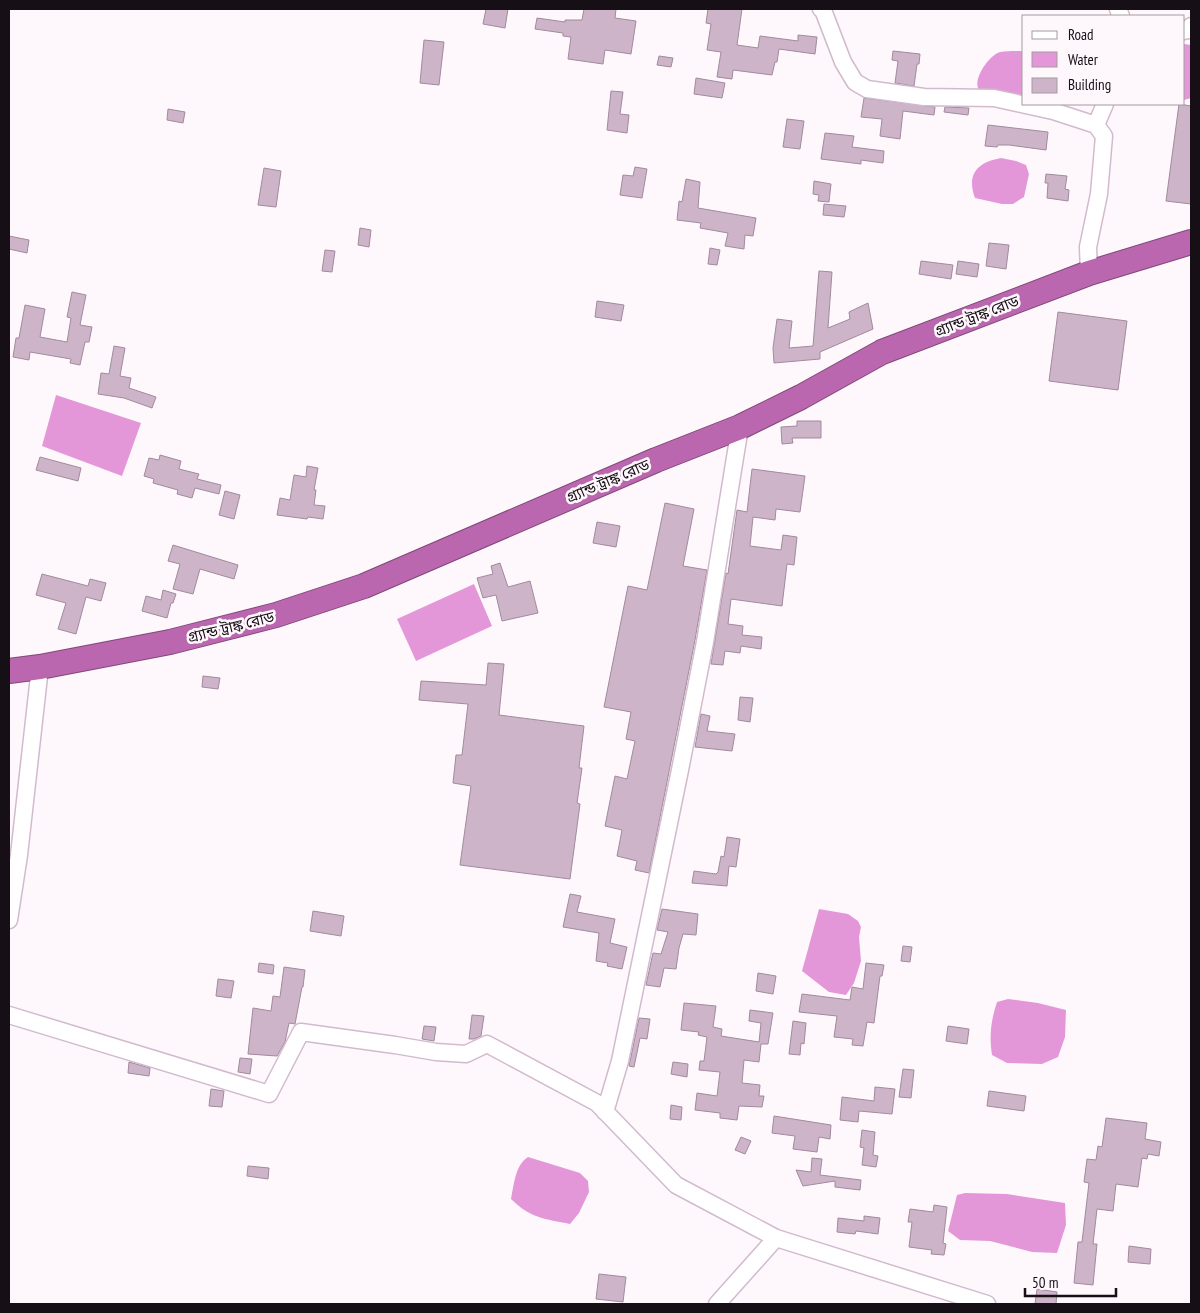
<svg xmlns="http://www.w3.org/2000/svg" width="1200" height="1313" font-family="'PT Sans Narrow','Noto Sans Bengali',sans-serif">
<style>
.water{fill:#e497d8}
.building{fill:#cdb4c8;stroke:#a18a9d}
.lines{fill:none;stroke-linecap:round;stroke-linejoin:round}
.minor-casing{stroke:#d2bace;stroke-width:19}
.highway-casing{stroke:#814879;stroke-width:26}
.minor{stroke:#fff;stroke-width:16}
.highway{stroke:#ba67af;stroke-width:24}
.labels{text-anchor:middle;stroke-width:5;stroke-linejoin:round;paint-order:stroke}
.street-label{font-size:15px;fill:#170f16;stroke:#fef8fc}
</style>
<rect width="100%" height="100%" fill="#fef8fc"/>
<path class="water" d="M1184,44L1191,45V98L1184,100Z
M1016,51H1024V97L979,90C972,80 989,55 1000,52C1005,51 1011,51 1016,51Z
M1001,158L1016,161L1026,165L1029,174L1024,197L1013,204H1002L975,198C966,174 978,162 1001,158Z
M56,395L141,423L122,476L42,446Z
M474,584L492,626L416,661L397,619Z
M819,909L848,914L858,921L861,927L859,937L861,961L854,983L846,995L829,992L802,971Z
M1008,999L1038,1003L1066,1010L1065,1037L1058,1057L1042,1064L1007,1063L992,1055C989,1036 991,1020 997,1002Z
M528,1157L580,1173L588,1181L589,1192L579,1213L570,1224C545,1219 530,1218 511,1199C514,1185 515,1165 528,1157Z
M965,1193L1007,1194L1065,1203L1066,1225L1057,1253L1032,1252L990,1241L960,1240L948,1231L957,1195Z"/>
<path class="building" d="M486,9H508L505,28L483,24Z
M584,9H616L615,18L636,21L631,54L605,50L603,64L568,59L571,37L563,36V33L535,29L537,18L565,22V20H582Z
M708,9H742L737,45L758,48L760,36L798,41V35L817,37L815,54L779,49L777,62H775L772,75L733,70L732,79L717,77L721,52L707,50L711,24L706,23Z
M424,40L444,42L439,85L420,83Z
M893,51L920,54L919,64H917L914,86L895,83L898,61L892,60Z
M659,56L673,58L671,67L657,65Z
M696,78L725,83L722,98L694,94Z
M611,91L623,92L620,114L629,115L627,133L607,130Z
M864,98L935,107L934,115L903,111L900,139L880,136L882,119L861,117Z
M1179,104L1191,106V204L1166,201Z
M945,107L969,108L968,115L944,112Z
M168,109L185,112L183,123L167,120Z
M787,119L804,121L800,149L783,147Z
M988,125L1048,132L1046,150L1009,145H998L997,147L985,146Z
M825,133L854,136L852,147L884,151L883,163L861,160V164L821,159Z
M635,167L647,169L642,198L620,195L623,175L633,176Z
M264,168L281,171L276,207L258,205Z
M1046,174L1067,176L1065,189L1069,190L1068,201L1047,198L1048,183H1045Z
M686,179L700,182L698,208L756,218L753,236L745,235L744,249L725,246L728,233L700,228L701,223L677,220L679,201L682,202Z
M814,181L831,184L829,202L818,201L819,195L813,194Z
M824,204L846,206L844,217L823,215Z
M360,228L371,230L369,247L358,245Z
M9,236L29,240L27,253L9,249Z
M989,243L1009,245L1006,269L986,266Z
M710,248L720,250L717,265L708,264Z
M325,250L335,251L332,272L322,271Z
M921,261L953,265L951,279L919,274Z
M958,261L979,264L977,277L956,274Z
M819,271L832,272L828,328L850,319L849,312L868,303L873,329L820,352V359L774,363L773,348L777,319L792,321L789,348L813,346Z
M72,292L86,295L80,325L92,327L89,342H85L80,365L70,363L71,359L30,352L29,360L13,357L16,338H19L25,305L45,309L40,337L67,342L71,318L67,317Z
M597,301L624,305L621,321L595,317Z
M1058,312L1127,321L1118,390L1049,381Z
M114,346L125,348L120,376L131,378L129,388L156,397L152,408L124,398L98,394L101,373L109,374Z
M797,421H821V438H792L793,443L782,444L781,427L797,426Z
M160,455L181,461L179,469L199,474L197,479L221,485L219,494L195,488L192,498L177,494L178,490L153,483L154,479L144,476L149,458L159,460Z
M40,457L81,468L78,481L36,470Z
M307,466L318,468L314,490H316L314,505L325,506L323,519L308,517L307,519L277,515L280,498L290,500L294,475L306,477Z
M752,469L805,476L800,512L776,509L775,520L753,517L750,546L781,550L783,535L797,537L794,565L787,564L782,606L731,599L728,624L743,626L742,635L762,637L761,649L741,646L740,653L725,651L723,665L711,664L726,573L728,574L737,510L747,512Z
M225,491L240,495L234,519L219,515Z
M665,503L694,509L683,566L707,570L695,640L649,873L635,870L637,861L617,856L622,830L605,826L615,776L627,779L635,741L626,739L631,712L604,707L628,586L647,590Z
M597,522L620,526L616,547L593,543Z
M173,545L238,565L234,579L200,569L193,594L173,589L180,564L168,561Z
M500,563L508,587L530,581L538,613L502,621L496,595L483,598L477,578L493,574L491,566Z
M42,574L88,586L90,579L106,583L101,601L86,597L76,634L58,629L66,603L36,595Z
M163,590L176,594L173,603H171L167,618L142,611L146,596L161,600Z
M488,663L504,664L499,715L584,726L579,768H582L577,803L580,804L570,879L460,865L471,786L453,783L456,755H462L468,704L419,700L421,681L486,685Z
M203,676L220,678L218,689L202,687Z
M740,697L753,698L750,722L738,720Z
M701,714L710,716L707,731L735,734L732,751L695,747Z
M727,837L740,839L736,867L729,866L727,886L692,883L694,871L716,874L718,872L721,856L724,857Z
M570,894L581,896L577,912L615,919L610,943L627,947L622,969L607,966L608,963L596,961L599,933L563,927Z
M662,909L698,914L696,935L683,934L679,948L676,969L664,968L660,987L646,985L653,953L661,954L668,932L657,930Z
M313,911L344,916L341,936L310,931Z
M903,946L912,947L910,962L901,961Z
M259,963L274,965L273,974L258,972Z
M866,963L884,965L882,976H880L874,1023L867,1022L863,1046L852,1045L853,1039L834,1037L837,1016L799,1012L802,994L850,1000L852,987L863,989Z
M284,967L305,970L303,987H302L295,1024L289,1023L285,1042L277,1056L248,1054L253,1008L271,1011L273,996L280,997Z
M758,973L776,976L773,994L756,991Z
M218,979L234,981L231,998L216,996Z
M684,1003L716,1006L713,1027L722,1029L721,1036L759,1042L761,1023L749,1021L750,1010L773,1013L768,1044H761L759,1062L744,1060L742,1083L760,1085L759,1096H764L762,1107L739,1106L737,1120L720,1118V1113L695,1110L697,1093L717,1096L720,1072L699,1070L700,1061H704L707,1037L698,1035L699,1032L681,1030Z
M472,1015L484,1016L481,1036L474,1039H469Z
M639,1018L650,1019L647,1039L640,1038L634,1067L629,1066Z
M793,1021L806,1023L804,1044L801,1043L800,1055L789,1054Z
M424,1026L436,1027L434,1041L422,1039Z
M948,1026L969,1029L967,1044L946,1041Z
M240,1058L252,1059L250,1074L238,1072Z
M129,1062L150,1068L149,1076L128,1073Z
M673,1062L688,1064L687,1077L671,1074Z
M903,1069L914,1070L911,1098L899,1097Z
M875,1087L895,1089L892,1114L859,1111L858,1122L840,1120L842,1097L874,1101Z
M211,1089L224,1091L222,1107L209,1106Z
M989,1091L1026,1096L1024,1111L987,1106Z
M671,1105L682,1107L681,1120L670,1119Z
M774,1116L831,1125L830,1139L819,1137L817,1152L793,1149L795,1136L772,1133Z
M1106,1118L1147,1123L1145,1139L1161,1142L1159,1156L1148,1154L1147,1159L1142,1158L1138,1187L1116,1184L1113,1211L1097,1209L1093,1244H1097L1093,1285L1074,1283L1078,1242H1082L1089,1183L1084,1182L1087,1159L1096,1160L1098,1146L1102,1147Z
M862,1130L875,1132L873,1155L878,1156L876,1167L862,1165L864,1148L860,1147Z
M741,1137L751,1141L745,1154L735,1150Z
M812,1158L822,1159L820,1175L861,1180L860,1190L835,1187V1181L803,1186L796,1170L811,1172Z
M248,1166L269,1168L268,1179L247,1176Z
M934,1205L947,1207L943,1243L946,1244L944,1255L931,1254L932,1250L909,1247L912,1222H908L910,1209L933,1212Z
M864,1216L880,1218L878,1234L856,1231L855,1234L837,1232L838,1218L864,1221Z
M1129,1246L1151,1249L1150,1264L1128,1262Z
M599,1274L626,1277L623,1302L596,1299Z
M1037,1289L1057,1292L1056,1304H1035Z"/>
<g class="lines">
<defs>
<path id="minor" d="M821,9L823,10L843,62L855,82L867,89L924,97L994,98L1053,111L1096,125L1104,136L1099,194L1088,247L1089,273
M1118,9L1121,16
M1184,31L1189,30L1191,26
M1096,125L1105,104
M9,920L19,855L40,667
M9,1015L269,1094L301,1032L395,1045L436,1052L466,1054L487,1044L597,1103L676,1185L776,1238
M605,1112L620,1061L680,770L705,642L740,427
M717,1304L776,1238L987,1304"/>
<path id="highway" d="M9,671L40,667L170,642L276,615L364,586L656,460L740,427L801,397L882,352L1089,273L1191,242"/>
</defs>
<use href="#minor" class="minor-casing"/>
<use href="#highway" class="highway-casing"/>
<use href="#minor" class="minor"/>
<use href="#highway" class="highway"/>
</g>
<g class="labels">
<g class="street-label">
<text transform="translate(977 316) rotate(-21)" y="5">গ্র্যান্ড ট্রাঙ্ক রোড</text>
<text transform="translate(608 481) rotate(-23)" y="5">গ্র্যান্ড ট্রাঙ্ক রোড</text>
<text transform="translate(231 627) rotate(-14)" y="5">গ্র্যান্ড ট্রাঙ্ক রোড</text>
</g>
</g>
<rect width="1200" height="1313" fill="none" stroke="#170f16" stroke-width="20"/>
<rect x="1022" y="15" width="162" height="90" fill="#fef8fc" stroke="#a29ba0"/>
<rect x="1032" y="31" width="25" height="8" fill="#ffffff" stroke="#a29ba0"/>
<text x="1068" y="40" font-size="15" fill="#170f16">Road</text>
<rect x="1032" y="52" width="25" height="15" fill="#e497d8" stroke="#a29ba0"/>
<text x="1068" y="65" font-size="15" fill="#170f16">Water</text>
<rect x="1032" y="78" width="25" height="15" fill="#cdb4c8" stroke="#a29ba0"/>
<text x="1068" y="90" font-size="15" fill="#170f16">Building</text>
<path d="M1025 1288v8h91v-8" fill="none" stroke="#170f16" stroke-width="2.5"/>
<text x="1032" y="1288" font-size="15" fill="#170f16" stroke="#fef8fc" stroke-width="4" paint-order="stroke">50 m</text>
</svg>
